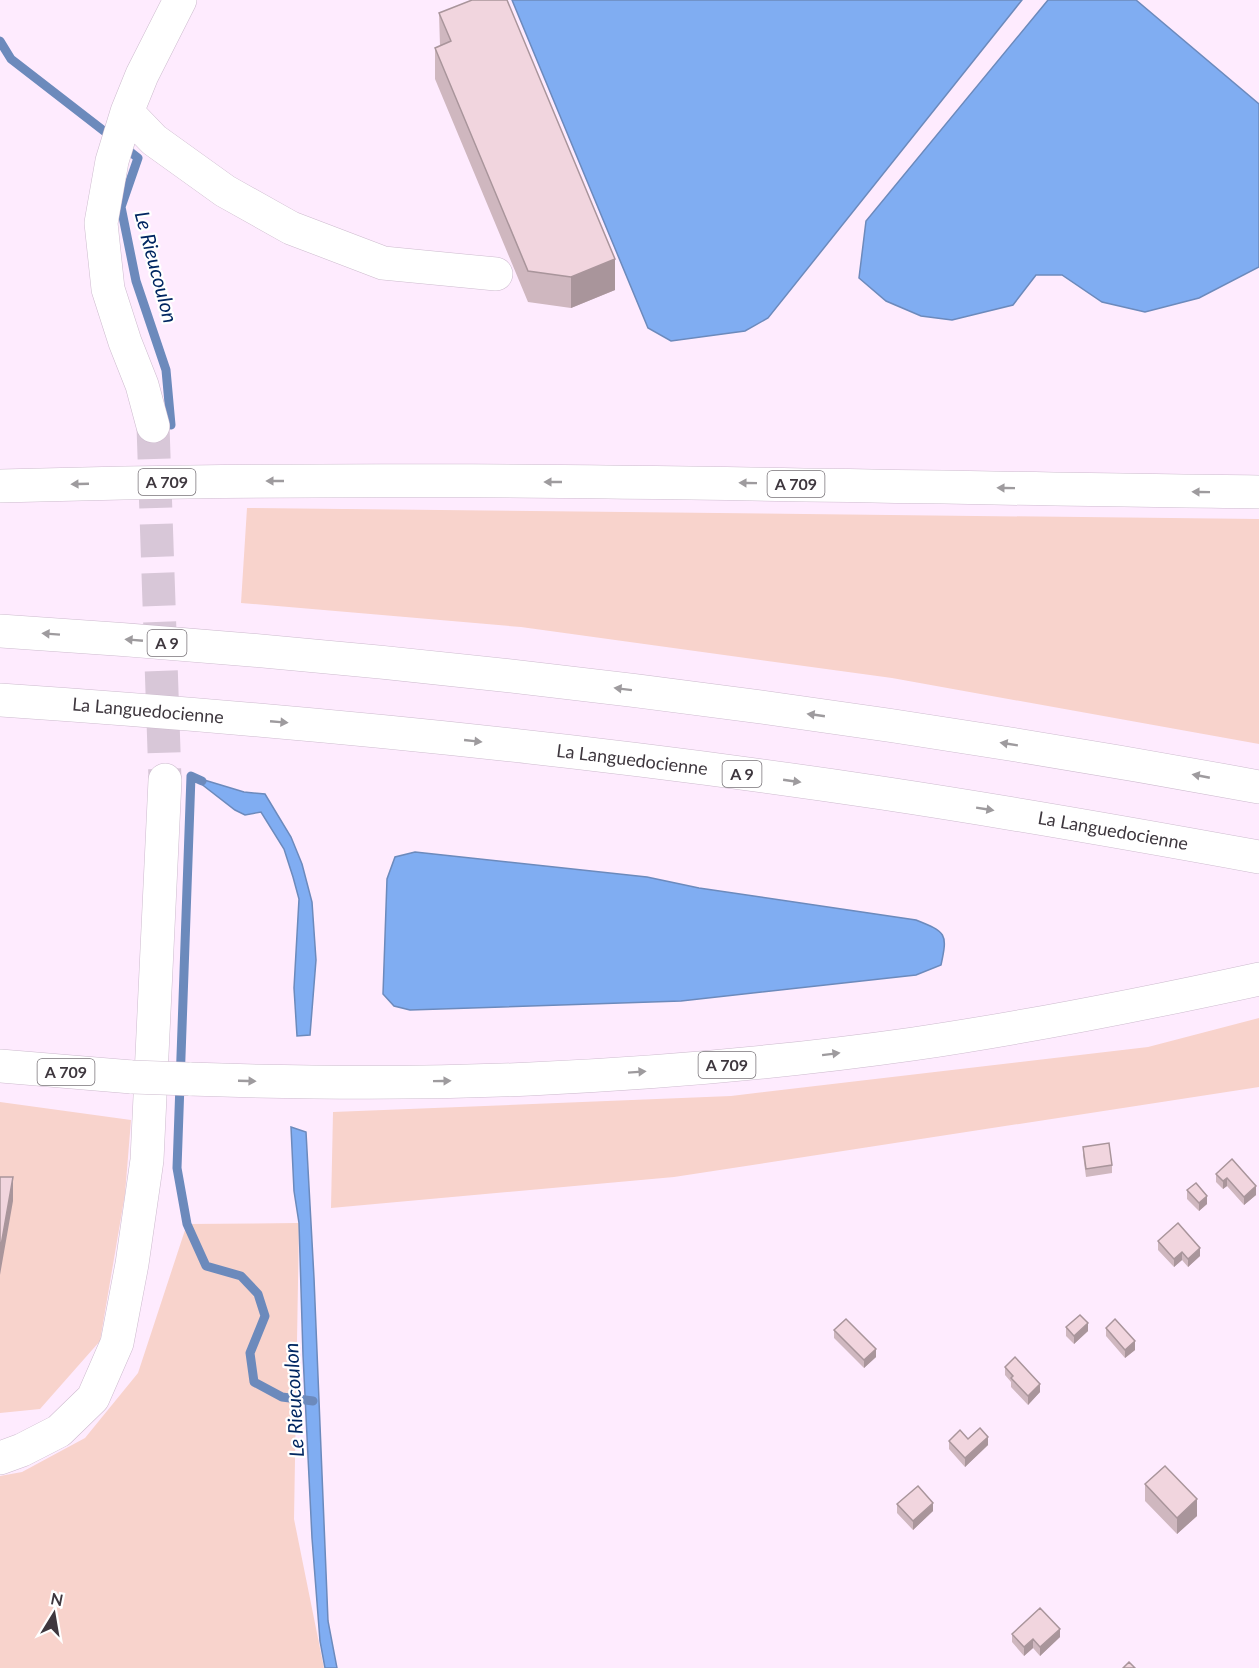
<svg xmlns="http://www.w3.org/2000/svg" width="1259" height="1668" font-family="Lato,sans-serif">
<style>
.green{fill:#f8d3cc}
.water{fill:#80adf2;stroke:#6c8abc;stroke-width:1.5}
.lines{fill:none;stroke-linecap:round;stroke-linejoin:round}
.stream{stroke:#6c8abc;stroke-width:9}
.minor-tunnel{stroke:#d8c7d8;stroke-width:33;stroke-dasharray:33 16;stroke-linecap:butt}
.minor-casing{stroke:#cdbbce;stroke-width:34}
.highway-casing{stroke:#cdbbce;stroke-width:34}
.minor{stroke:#fff;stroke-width:33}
.highway{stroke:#fff;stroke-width:33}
.highway-bridge-casing{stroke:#cdbbce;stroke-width:34;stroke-linecap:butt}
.highway-bridge{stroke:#fff;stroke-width:33}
.wall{fill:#cfb7bf}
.shaded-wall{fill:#a9959b}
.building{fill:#f1d5de;stroke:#a9959b;stroke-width:1.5}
.oneway{fill:#9e9b9e}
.labels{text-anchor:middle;stroke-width:4.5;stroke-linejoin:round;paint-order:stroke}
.shield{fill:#fff;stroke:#787378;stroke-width:1.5}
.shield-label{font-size:16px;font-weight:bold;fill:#3e373e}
.street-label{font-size:18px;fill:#3e373e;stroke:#fff}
.water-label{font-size:20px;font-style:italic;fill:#002661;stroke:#fff}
</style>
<rect width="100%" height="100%" fill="#feebfe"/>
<path class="green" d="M247,508L1259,519V744L892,678L521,627L241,603Z
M1259,1018V1087L674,1177L331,1208L333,1112L731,1096L1148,1047Z
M0,1102L131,1120L125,1194L100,1341L40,1409L0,1413Z
M299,1223L294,1519L324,1668H0V1476L22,1472L85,1438L138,1373L187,1224Z"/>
<path class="water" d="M512,0H1022L768,318L745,331L671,341L648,328Z
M1048,0H1136L1259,104V267L1199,298L1145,312L1102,302L1062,275H1036L1013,305L952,320L921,316L886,301L859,278L866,221Z
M191,776L244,792L265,794L291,837L302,864L312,902L316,960L310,1035L297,1036L294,988L299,899L293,877L284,849L261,812L245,815L235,810Z
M415,852L647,877L699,888L916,920C946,932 948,933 941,965L916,975L681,1001L410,1010L394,1006L383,994L387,879L395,857Z
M291,1127L306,1132L314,1278L328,1621L337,1668H325L320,1641L312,1538L303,1355L299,1223L294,1191Z"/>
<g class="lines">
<path class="stream" d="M0,41L11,59L113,138
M124,147L138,158L121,207L136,281L166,370L171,425
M202,781L191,776L177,1168L187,1224L206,1266L241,1276L258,1294L265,1316L250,1353L254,1382L282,1397L313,1401"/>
<path class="minor-tunnel" d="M153,426L165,780"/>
<defs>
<path id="minor" d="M127,112L154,140L225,191L291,228L383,263L496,274
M153,426L142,385L125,342L108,289L101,223L112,161L127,112L142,75L180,0
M0,1458L22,1450L59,1431L93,1398L117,1343L132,1264L147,1160L165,780"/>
<path id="highway" d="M0,486C420,473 839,487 1259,492
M0,631C422,658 843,710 1259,787
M0,700C295,720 589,749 882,793C1008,812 1133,834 1259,857
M0,1066L132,1077
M189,1079C302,1083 416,1084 530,1079C658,1073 786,1062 913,1044C1029,1027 1144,1004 1259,979"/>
</defs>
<use href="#minor" class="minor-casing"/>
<use href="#highway" class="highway-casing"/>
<use href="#minor" class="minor"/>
<use href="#highway" class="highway"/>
<defs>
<path id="highway-bridge" d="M132,1077L189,1079"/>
</defs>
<use href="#highway-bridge" class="highway-bridge-casing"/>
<use href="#highway-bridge" class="highway-bridge"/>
</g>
<path class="wall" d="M439,13L615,290L571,308L528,302L435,79V48L440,46Z
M1083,1147L1112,1165V1173L1086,1177L1083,1155Z
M1232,1159L1256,1195L1244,1205L1227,1186L1223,1189L1216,1182V1174Z
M1187,1190L1207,1204L1199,1211L1187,1199Z
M1158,1241L1200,1256L1188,1267L1182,1260L1174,1267L1158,1250Z
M1066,1327L1088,1331L1074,1344L1066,1336Z
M1106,1328L1135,1350L1125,1358L1106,1336Z
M834,1330L876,1357L864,1368L834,1338Z
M1005,1367L1040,1392L1028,1405L1011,1387V1382L1005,1375Z
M968,1439L988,1445L965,1467L949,1449V1441Z
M1145,1484L1197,1516L1177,1534L1145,1501Z
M897,1504L933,1511L913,1530L897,1513Z
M1012,1634L1060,1637L1040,1656L1033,1648L1024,1656L1012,1642Z"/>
<path class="shaded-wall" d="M615,259V290L571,308V277Z
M13,1177V1201L0,1275V1251Z
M1227,1178V1186L1223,1189V1181Z
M1256,1186V1195L1244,1205V1197Z
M1207,1196V1204L1199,1211V1203Z
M1200,1248V1256L1188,1267V1259Z
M1182,1252V1260L1174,1267V1259Z
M1088,1323V1331L1074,1344V1336Z
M1135,1341V1350L1125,1358V1350Z
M876,1349V1357L864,1368V1360Z
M1040,1384V1392L1028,1405V1396Z
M988,1437V1445L965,1467V1458Z
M1197,1499V1516L1177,1534V1518Z
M933,1503V1511L913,1530V1521Z
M1060,1629V1637L1040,1656V1647Z
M1033,1639V1648L1024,1656V1647Z"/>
<path class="building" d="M472,0H507L615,259L571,277L528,271L435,48L451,41L439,13Z
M1109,1143L1112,1165L1086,1169L1083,1147Z
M1232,1159L1256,1186L1244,1197L1227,1178L1223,1181L1216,1174Z
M0,1177H13L0,1251Z
M1196,1183L1207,1196L1199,1203L1187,1190Z
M1178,1223L1200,1248L1188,1259L1182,1252L1174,1259L1158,1241Z
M1080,1315L1088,1323L1074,1336L1066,1327Z
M846,1319L876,1349L864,1360L834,1330Z
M1115,1319L1135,1341L1125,1350L1106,1328Z
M1015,1357L1040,1384L1028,1396L1011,1378L1013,1376L1005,1367Z
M980,1428L988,1437L965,1458L949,1441L960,1430L968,1439Z
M1165,1466L1197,1499L1177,1518L1145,1484Z
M918,1486L933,1503L913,1521L897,1504Z
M1040,1608L1060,1629L1040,1647L1033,1639L1024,1647L1012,1634Z
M1129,1662L1135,1668H1123Z"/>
<defs><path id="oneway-solid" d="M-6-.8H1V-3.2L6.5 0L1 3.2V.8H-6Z" transform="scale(1.5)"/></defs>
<g class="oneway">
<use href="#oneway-solid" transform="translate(275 481) rotate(180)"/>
<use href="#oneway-solid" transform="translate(553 482) rotate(-180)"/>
<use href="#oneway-solid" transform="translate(748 483) rotate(-179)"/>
<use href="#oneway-solid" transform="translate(80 484) rotate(178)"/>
<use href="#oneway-solid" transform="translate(1006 488) rotate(-179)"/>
<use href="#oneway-solid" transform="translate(1201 492) rotate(-179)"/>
<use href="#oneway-solid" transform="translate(51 634) rotate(-176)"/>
<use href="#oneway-solid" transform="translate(134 640) rotate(-175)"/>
<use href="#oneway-solid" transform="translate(623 689) rotate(-173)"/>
<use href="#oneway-solid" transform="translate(816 715) rotate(-172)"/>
<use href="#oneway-solid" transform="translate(279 722) rotate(5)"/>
<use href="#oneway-solid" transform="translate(473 741) rotate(6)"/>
<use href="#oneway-solid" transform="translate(1009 744) rotate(-171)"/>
<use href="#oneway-solid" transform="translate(1201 776) rotate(-169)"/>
<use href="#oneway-solid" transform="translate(792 781) rotate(8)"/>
<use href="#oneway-solid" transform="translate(985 809) rotate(9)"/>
<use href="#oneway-solid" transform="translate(831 1054) rotate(-7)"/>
<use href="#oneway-solid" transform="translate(637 1072) rotate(-4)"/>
<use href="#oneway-solid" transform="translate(247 1081) rotate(2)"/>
<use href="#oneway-solid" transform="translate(442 1081) rotate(-1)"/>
</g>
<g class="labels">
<g class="shield">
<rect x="138.5" y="469" width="57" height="26" rx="4.5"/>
<rect x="767.5" y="471" width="57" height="26" rx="4.5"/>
<rect x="147.5" y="630" width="39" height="26" rx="4.5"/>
<rect x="722.5" y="761" width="39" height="26" rx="4.5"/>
<rect x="698.5" y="1052" width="57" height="26" rx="4.5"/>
<rect x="37.5" y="1059" width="57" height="26" rx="4.5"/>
</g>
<g class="shield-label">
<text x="167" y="488">A 709</text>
<text x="796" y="490">A 709</text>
<text x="167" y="649">A 9</text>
<text x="742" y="780">A 9</text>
<text x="727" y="1071">A 709</text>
<text x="66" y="1078">A 709</text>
</g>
<g class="street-label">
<text transform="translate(148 711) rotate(5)" y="6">La Languedocienne</text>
<text transform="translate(632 760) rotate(7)" y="6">La Languedocienne</text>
<text transform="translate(1113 831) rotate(10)" y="6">La Languedocienne</text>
</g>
<g class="water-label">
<text transform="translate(156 267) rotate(75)" y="7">Le Rieucoulon</text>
<text transform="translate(294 1400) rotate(-93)" y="7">Le Rieucoulon</text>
</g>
</g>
<g transform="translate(54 1614) rotate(11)" stroke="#ffffff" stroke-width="4.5" paint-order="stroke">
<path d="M0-4.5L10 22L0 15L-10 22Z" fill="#3e373e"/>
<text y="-9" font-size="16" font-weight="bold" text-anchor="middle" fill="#3e373e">N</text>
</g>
</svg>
